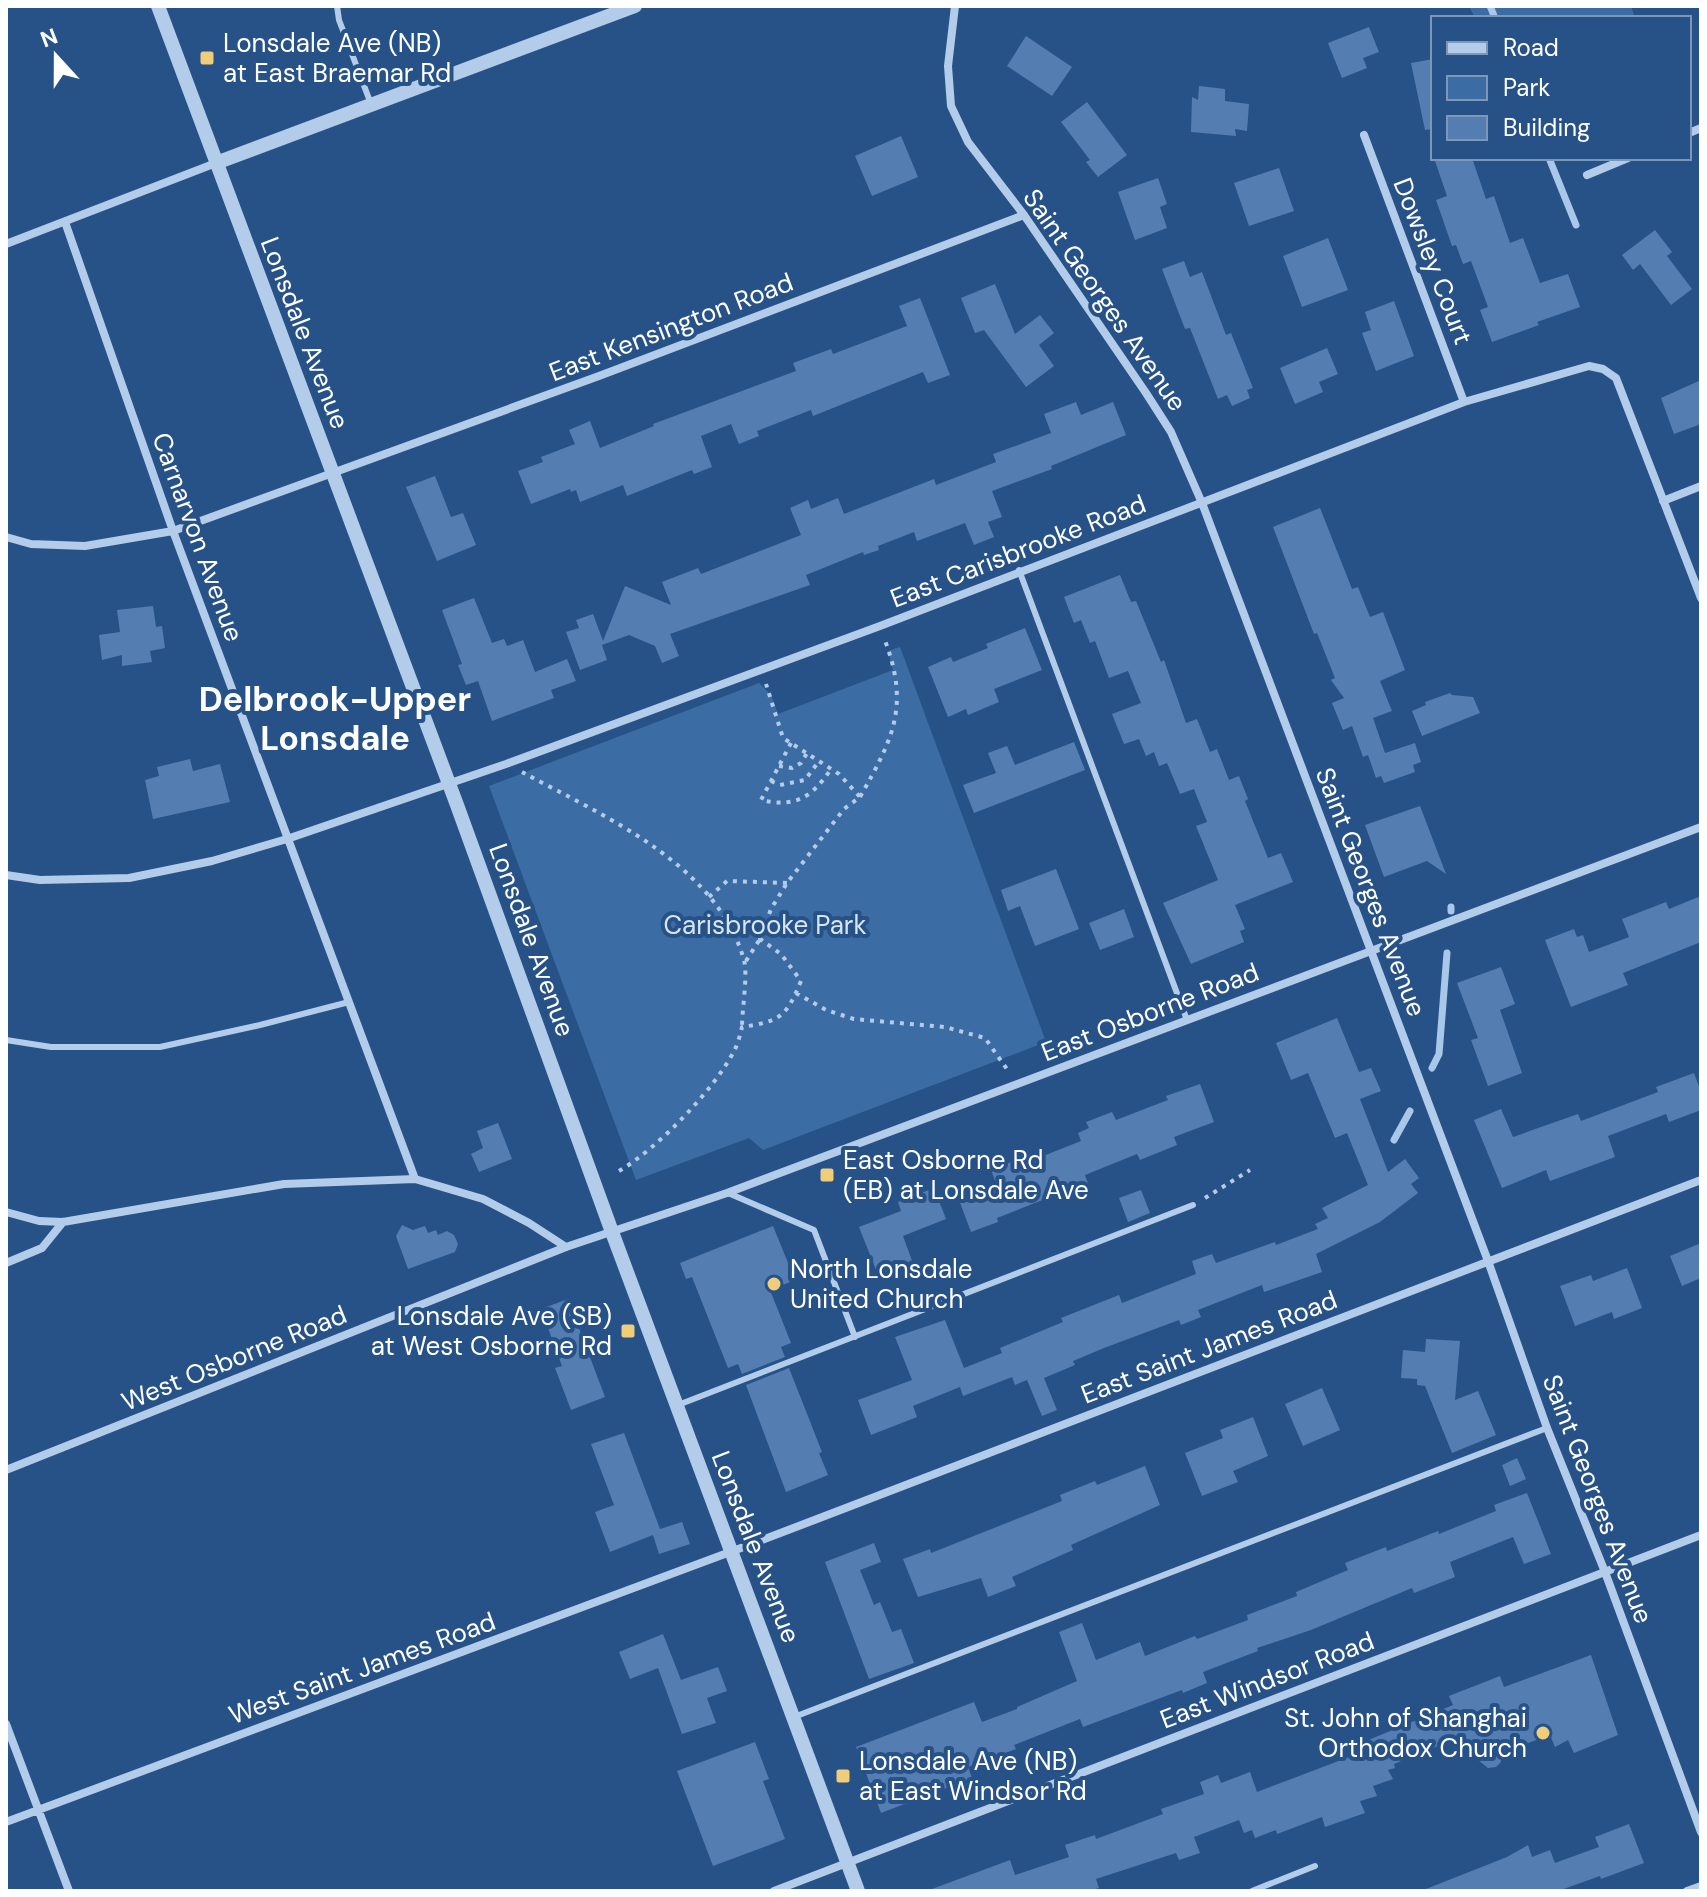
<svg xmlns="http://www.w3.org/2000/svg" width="1707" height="1897" font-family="'DM Sans',sans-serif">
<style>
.green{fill:#3c6ca4}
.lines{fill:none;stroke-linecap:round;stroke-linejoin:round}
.stream{stroke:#a8c7e9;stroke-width:7}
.building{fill:#547eb1}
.path{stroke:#b3cce9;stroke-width:4;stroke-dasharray:4 6;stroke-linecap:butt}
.service{stroke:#b3cce9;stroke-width:6}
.minor{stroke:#b3cce9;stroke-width:8}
.tertiary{stroke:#b3cce9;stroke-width:14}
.poi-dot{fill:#f1cd79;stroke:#275288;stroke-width:3}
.labels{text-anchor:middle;stroke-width:8;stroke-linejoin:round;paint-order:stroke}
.poi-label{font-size:26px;fill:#fff;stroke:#275288;text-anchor:start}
.street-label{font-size:26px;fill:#fff;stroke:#275288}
.park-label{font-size:26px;fill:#d7e6f7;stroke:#275288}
.district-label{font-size:34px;font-weight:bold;fill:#fff;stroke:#275288}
</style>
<rect width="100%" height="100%" fill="#275288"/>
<path class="green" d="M1469,6H1631L1635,18H1475Z
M900,647L1046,1042L763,1150L749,1138L636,1180L489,786L759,683L771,695L778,714L893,670L888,651Z"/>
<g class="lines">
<path class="stream" d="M1490,6L1495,18
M1549,158L1576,225
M1451,911V907
M1432,1068L1439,1054L1447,953
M1394,1140L1410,1111"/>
</g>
<path class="building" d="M1369,27L1379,52L1363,58L1367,68L1342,78L1328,43Z
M1026,36L1072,67L1052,96L1007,66Z
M1433,59V129L1425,130L1411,63Z
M1199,86L1225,89V101L1249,104L1247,131L1235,129L1236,136L1191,132L1192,97L1198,100Z
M1087,102L1127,155L1098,177L1086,162L1090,160L1061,122Z
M901,136L918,177L872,196L855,156Z
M1434,158H1472L1486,199L1494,196L1510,243L1523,238L1540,283L1568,274L1580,307L1537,322L1539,325L1492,342L1480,310L1488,307L1471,261L1463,264L1456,245L1452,246L1436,200L1447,196Z
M1279,168L1294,211L1249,226L1234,183Z
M1158,178L1167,204L1160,207L1167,228L1135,240L1118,192Z
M1655,230L1672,252L1667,256L1692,289L1671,305L1640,264L1633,270L1622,255Z
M1328,238L1348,290L1302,307L1283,256Z
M1184,261L1190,277L1202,272L1226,335L1231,333L1253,388L1247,390L1250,398L1232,406L1227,395L1218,399L1190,328L1185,329L1162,269Z
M995,284L1015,334L1040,315L1054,333L1039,345L1054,366L1026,387L984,330L975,333L961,298Z
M920,298L950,375L928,383L923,372L813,416L811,410L757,431L759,436L739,444L731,424L701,436L712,467L694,474L692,470L627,496L623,485L580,502L576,490L571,492L570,489L531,504L518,471L543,462L541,457L575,444L569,430L590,421L600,448L654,426L653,424L796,371L793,363L831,349L833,354L907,326L899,306Z
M1394,301L1414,356L1376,371L1362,333L1371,330L1365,312Z
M1327,348L1338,374L1319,382L1323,392L1295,404L1280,368Z
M1701,380V424L1674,434L1661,398Z
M1076,402L1081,415L1113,402L1126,435L1051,466L1052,469L992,491L1002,517L988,522L994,537L974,545L965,523L917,541L914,532L878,546L879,550L864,555L863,552L806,575L810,585L670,634L679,656L662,663L655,646L629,635L602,645L607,660L580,670L566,632L579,628L576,620L593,614L603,641L625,586L671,605L662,582L698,568L701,574L801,535L790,508L808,500L811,509L838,498L844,514L934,479L936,485L996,462L993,454L1051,433L1044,414Z
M435,476L451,517L463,513L476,545L437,561L406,487Z
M1320,508L1352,589L1358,587L1370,617L1383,612L1405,670L1380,681L1392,711L1373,718L1385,753L1415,743L1421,762L1413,765L1415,772L1384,783L1381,776L1376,778L1368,755L1363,757L1352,726L1343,730L1332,703L1344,698L1331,680L1335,678L1317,633L1314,634L1273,527Z
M1120,575L1131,602L1136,601L1161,662L1164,660L1186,723L1197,719L1210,752L1217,749L1229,780L1239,776L1248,799L1245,801L1268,858L1281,853L1293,882L1235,905L1245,929L1240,931L1244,942L1191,964L1163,903L1218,880L1196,826L1207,822L1194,789L1180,794L1167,763L1159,766L1154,752L1146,756L1139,739L1124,744L1112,714L1141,703L1128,671L1109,678L1095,641L1090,643L1081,620L1074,623L1064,597Z
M474,598L492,643L504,639L507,646L523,640L535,672L567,659L576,681L551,690L554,698L492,721L478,681L466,685L458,665L462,664L442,610Z
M153,606L156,627L162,626L165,648L150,651L152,662L122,666V655L102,660L99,635L120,632L117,610Z
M1025,628L1042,670L994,689L999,702L968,715L966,709L948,717L928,667L951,657L953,662L988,648L986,644Z
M1450,693L1452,695L1473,697L1480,713L1422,736L1412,711L1426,705L1425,702Z
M1074,742L1085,770L974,813L963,785L996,773L988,753L1007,746L1015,765Z
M190,759L193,771L220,764L230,802L153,819L145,780L159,776L157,767Z
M1420,806L1446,874L1427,861L1384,877L1365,825Z
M1056,869L1079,929L1035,946L1020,906L1008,911L1001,890Z
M1701,896V942L1623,973L1628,985L1571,1007L1545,940L1574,929L1577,937L1583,935L1589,952L1629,937L1622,919L1666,902L1669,909Z
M1124,909L1134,937L1100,950L1089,923Z
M1501,967L1515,1004L1500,1010L1522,1073L1488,1086L1471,1040L1478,1038L1457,983Z
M1337,1018L1359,1072L1371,1068L1381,1091L1360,1099L1388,1172L1405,1159L1419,1178L1411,1184L1418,1193L1380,1222L1316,1254L1322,1272L1264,1292L1262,1285L1198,1310L1201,1317L1181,1325L1179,1320L1104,1348L1073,1361L1075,1365L1044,1378L1057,1410L1042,1416L1027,1380L1015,1385L1012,1377L963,1396L960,1387L913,1406L917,1417L871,1435L858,1400L912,1380L895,1337L945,1320L964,1368L1002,1353L1000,1348L1063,1322L1061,1318L1119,1295L1122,1303L1196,1274L1192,1261L1212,1254L1216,1263L1275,1242L1276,1245L1318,1229L1315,1224L1328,1218L1322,1208L1368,1185L1347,1133L1335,1138L1308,1073L1291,1080L1276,1043Z
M1694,1073L1701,1092V1110L1669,1122L1666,1114L1608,1136L1615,1157L1550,1181L1546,1170L1502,1188L1474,1120L1501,1109L1513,1137L1578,1114L1581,1121L1658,1092L1656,1087Z
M1200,1084L1214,1122L1174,1137L1177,1145L1140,1160L1137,1154L1085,1175L1090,1189L1070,1197L1067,1191L1055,1195L997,1218L998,1222L971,1232L959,1200L997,1186L991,1170L1026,1156L1028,1162L1081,1141L1078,1133L1089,1128L1086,1122L1112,1112L1116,1120L1168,1100L1166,1096Z
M498,1123L512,1159L479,1172L471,1154L483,1148L477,1131Z
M934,1188L946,1219L903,1236L914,1266L880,1280L859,1227L901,1211L898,1202Z
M1141,1190L1150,1213L1128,1222L1119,1198Z
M402,1225L413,1230L425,1226L428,1233L436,1230L438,1235L447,1231L454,1235L458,1244L455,1252L408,1269L396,1236Z
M773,1226L795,1280L770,1290L791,1343L781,1347L785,1357L742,1374L738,1364L728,1368L692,1277L686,1279L680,1263Z
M1701,1243V1278L1682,1286L1670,1256Z
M1627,1268L1642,1308L1614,1319L1612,1312L1575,1326L1560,1286L1591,1275L1593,1281Z
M568,1299L605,1397L571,1410L555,1368L562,1366L541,1309Z
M1426,1339L1460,1341L1455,1400L1478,1391L1496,1435L1452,1453L1425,1386L1417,1385V1379L1401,1378L1403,1350L1425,1352Z
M789,1368L822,1452L819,1453L828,1475L786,1492L746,1385Z
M1322,1388L1340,1430L1303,1446L1285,1404Z
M1253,1417L1268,1456L1233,1471L1238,1482L1202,1496L1185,1453L1223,1438L1220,1430Z
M624,1433L660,1529L682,1522L690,1544L659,1554L653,1535L610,1552L595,1512L614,1505L591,1444Z
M1517,1458L1526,1479L1510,1486L1502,1465Z
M1145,1466L1160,1505L1071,1545L1073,1550L1012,1577L1016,1586L988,1597L981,1578L918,1597L903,1559L930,1549L931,1553L1062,1501L1060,1495L1095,1481L1097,1485Z
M1527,1493L1551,1554L1524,1564L1513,1537L1450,1562L1455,1577L1414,1593L1412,1588L1311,1630L1257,1648L1258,1651L1203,1672L1207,1683L1183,1693L1182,1690L1083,1727L1080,1719L1014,1745L1016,1749L968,1767L972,1778L881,1813L856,1747L974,1702L982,1722L1017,1709V1707L1077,1681L1059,1632L1082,1623L1096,1660L1140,1642L1145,1656L1195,1636L1197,1639L1248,1620L1247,1615L1297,1596L1296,1592L1348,1570L1345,1563L1386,1547L1387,1551L1438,1531L1439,1534L1496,1511L1494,1505Z
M874,1543L881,1562L860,1570L874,1605L880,1602L892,1632L901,1629L914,1663L869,1679L825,1562Z
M663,1634L681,1680L718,1667L727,1691L707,1698L716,1723L682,1734L658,1668L630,1679L619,1652Z
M1591,1655L1618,1735L1574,1753L1568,1740L1555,1747L1550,1735L1506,1751L1500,1763L1496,1767L1488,1768L1477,1759L1469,1760L1460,1737L1394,1764L1395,1768L1388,1770L1393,1779L1373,1786L1377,1796L1360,1801L1365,1813L1325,1827L1322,1817L1277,1834L1276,1830L1255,1838L1252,1830L1244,1833L1239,1820L1194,1837L1200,1853L1179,1860L1176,1853L1096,1879L1099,1888L1089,1891H932V1889L1010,1860L1015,1875L1069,1857L1065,1845L1095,1835L1096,1839L1163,1814L1161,1809L1204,1794L1200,1782L1218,1775L1221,1783L1250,1772L1257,1792L1357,1754L1354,1746L1453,1705L1449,1696L1500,1676L1504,1687Z
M755,1742L769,1779L763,1781L785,1839L713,1866L677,1771Z
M1629,1824L1644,1863L1601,1879L1600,1876L1558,1891H1426V1889L1507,1857L1528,1845L1532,1857L1550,1850L1555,1863L1599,1847L1595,1837Z"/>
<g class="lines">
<path class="path" d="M791,743L761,800C796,808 812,797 831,769
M779,766L792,768L801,763L807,753
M522,772C603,816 716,863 744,960C748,974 742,1010 742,1027
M771,781L780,785L805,780L819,761
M860,797C894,737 910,705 884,638
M709,897L727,881L787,883
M746,961L760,939
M796,993L826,1010L854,1019L945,1027L985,1038L1009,1072
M619,1171C657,1149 714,1090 734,1051C738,1044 740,1035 742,1027C781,1021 786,1017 801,981L781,954L760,939L771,909L787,883L844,809L860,797L839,774L783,738L766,684
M1205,1198L1250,1170"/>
<path class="service" d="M337,6L339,20L371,104
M1019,570L1187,1020
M6,1040L51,1047H160L260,1025L349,1002
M728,1193L814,1230L855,1337
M678,1405L1193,1205
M794,1717L1547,1428
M1252,1891L1315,1866"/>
<path class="minor" d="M955,6L948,66L951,106L968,142L1024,215L1146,393L1171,432L1202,503L1488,1261L1547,1428L1605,1572L1701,1832
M1689,133L1701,128
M1364,135L1464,402
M1587,175L1628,158
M65,222L173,531L415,1179
M6,244L216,163
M1663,501L1701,486
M6,537L31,544L85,546L173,531L599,376L1024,215
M6,875L40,880L129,878L212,861L287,839L506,764L880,626L1464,402L1589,366L1603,369L1616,378L1701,598
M6,1212L39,1221L63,1222L284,1184L415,1179L483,1199L529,1223L566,1247
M6,1263L42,1248L63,1222
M6,1470L566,1247L727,1193L1701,827
M6,1724L69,1891
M6,1822L757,1542L1701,1180
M774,1891L1701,1535
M1687,1891L1701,1886"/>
<path class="tertiary" d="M158,6L457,805L612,1232L858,1891
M216,163L635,6"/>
</g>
<g class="poi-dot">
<rect x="199" y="50" width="16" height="16" rx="4"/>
<rect x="819" y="1167" width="16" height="16" rx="4"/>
<circle cx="774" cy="1284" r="8"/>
<rect x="620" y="1323" width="16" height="16" rx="4"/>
<circle cx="1543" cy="1733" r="8"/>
<rect x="835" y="1768" width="16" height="16" rx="4"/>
</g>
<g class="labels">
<g class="poi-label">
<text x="223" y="52">Lonsdale Ave (NB)<tspan x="223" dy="30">at East Braemar Rd</tspan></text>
<text x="843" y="1169">East Osborne Rd<tspan x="843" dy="30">(EB) at Lonsdale Ave</tspan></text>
<text x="790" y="1278">North Lonsdale<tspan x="790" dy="30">United Church</tspan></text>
<text x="612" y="1325" text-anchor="end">Lonsdale Ave (SB)<tspan x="612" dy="30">at West Osborne Rd</tspan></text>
<text x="1527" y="1727" text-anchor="end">St. John of Shanghai<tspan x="1527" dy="30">Orthodox Church</tspan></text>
<text x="859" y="1770">Lonsdale Ave (NB)<tspan x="859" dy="30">at East Windsor Rd</tspan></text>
</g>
<g class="street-label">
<text transform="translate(1433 261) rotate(69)" y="9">Dowsley Court</text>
<text transform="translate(1105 300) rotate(55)" y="9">Saint Georges Avenue</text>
<text transform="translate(671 327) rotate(-21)" y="9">East Kensington Road</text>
<text transform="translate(305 333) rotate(69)" y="9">Lonsdale Avenue</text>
<text transform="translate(198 537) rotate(70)" y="9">Carnarvon Avenue</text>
<text transform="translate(1018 551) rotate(-21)" y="9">East Carisbrooke Road</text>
<text transform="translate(1371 892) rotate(69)" y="9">Saint Georges Avenue</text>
<text transform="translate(532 940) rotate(70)" y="9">Lonsdale Avenue</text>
<text transform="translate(1150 1012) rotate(-21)" y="9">East Osborne Road</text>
<text transform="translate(1209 1347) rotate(-21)" y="9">East Saint James Road</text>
<text transform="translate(234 1358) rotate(-22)" y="9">West Osborne Road</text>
<text transform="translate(1598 1499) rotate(69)" y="9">Saint Georges Avenue</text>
<text transform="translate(756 1547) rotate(69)" y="9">Lonsdale Avenue</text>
<text transform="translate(362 1668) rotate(-20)" y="9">West Saint James Road</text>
<text transform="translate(1267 1680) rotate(-21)" y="9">East Windsor Road</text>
</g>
<g class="park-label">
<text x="765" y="934">Carisbrooke Park</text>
</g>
<g class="district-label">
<text x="335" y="711">Delbrook-Upper<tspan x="335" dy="39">Lonsdale</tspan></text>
</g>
</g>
<rect width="1707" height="1897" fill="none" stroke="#ffffff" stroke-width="16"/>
<rect x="1431" y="16" width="260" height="144" fill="#275288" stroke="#7d97b8" stroke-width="2"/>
<rect x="1447" y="42" width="40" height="12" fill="#b3cce9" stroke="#7d97b8" stroke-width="2"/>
<text x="1503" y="56" font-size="24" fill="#ffffff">Road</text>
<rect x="1447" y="76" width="40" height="24" fill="#3c6ca4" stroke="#7d97b8" stroke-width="2"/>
<text x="1503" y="96" font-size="24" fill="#ffffff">Park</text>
<rect x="1447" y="116" width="40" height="24" fill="#547eb1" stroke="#7d97b8" stroke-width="2"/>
<text x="1503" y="136" font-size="24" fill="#ffffff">Building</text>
<g transform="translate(56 56) rotate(339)" stroke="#275288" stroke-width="6" paint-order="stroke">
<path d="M0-6L14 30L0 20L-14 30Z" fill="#ffffff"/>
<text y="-12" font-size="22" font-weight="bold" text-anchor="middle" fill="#ffffff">N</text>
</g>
</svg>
